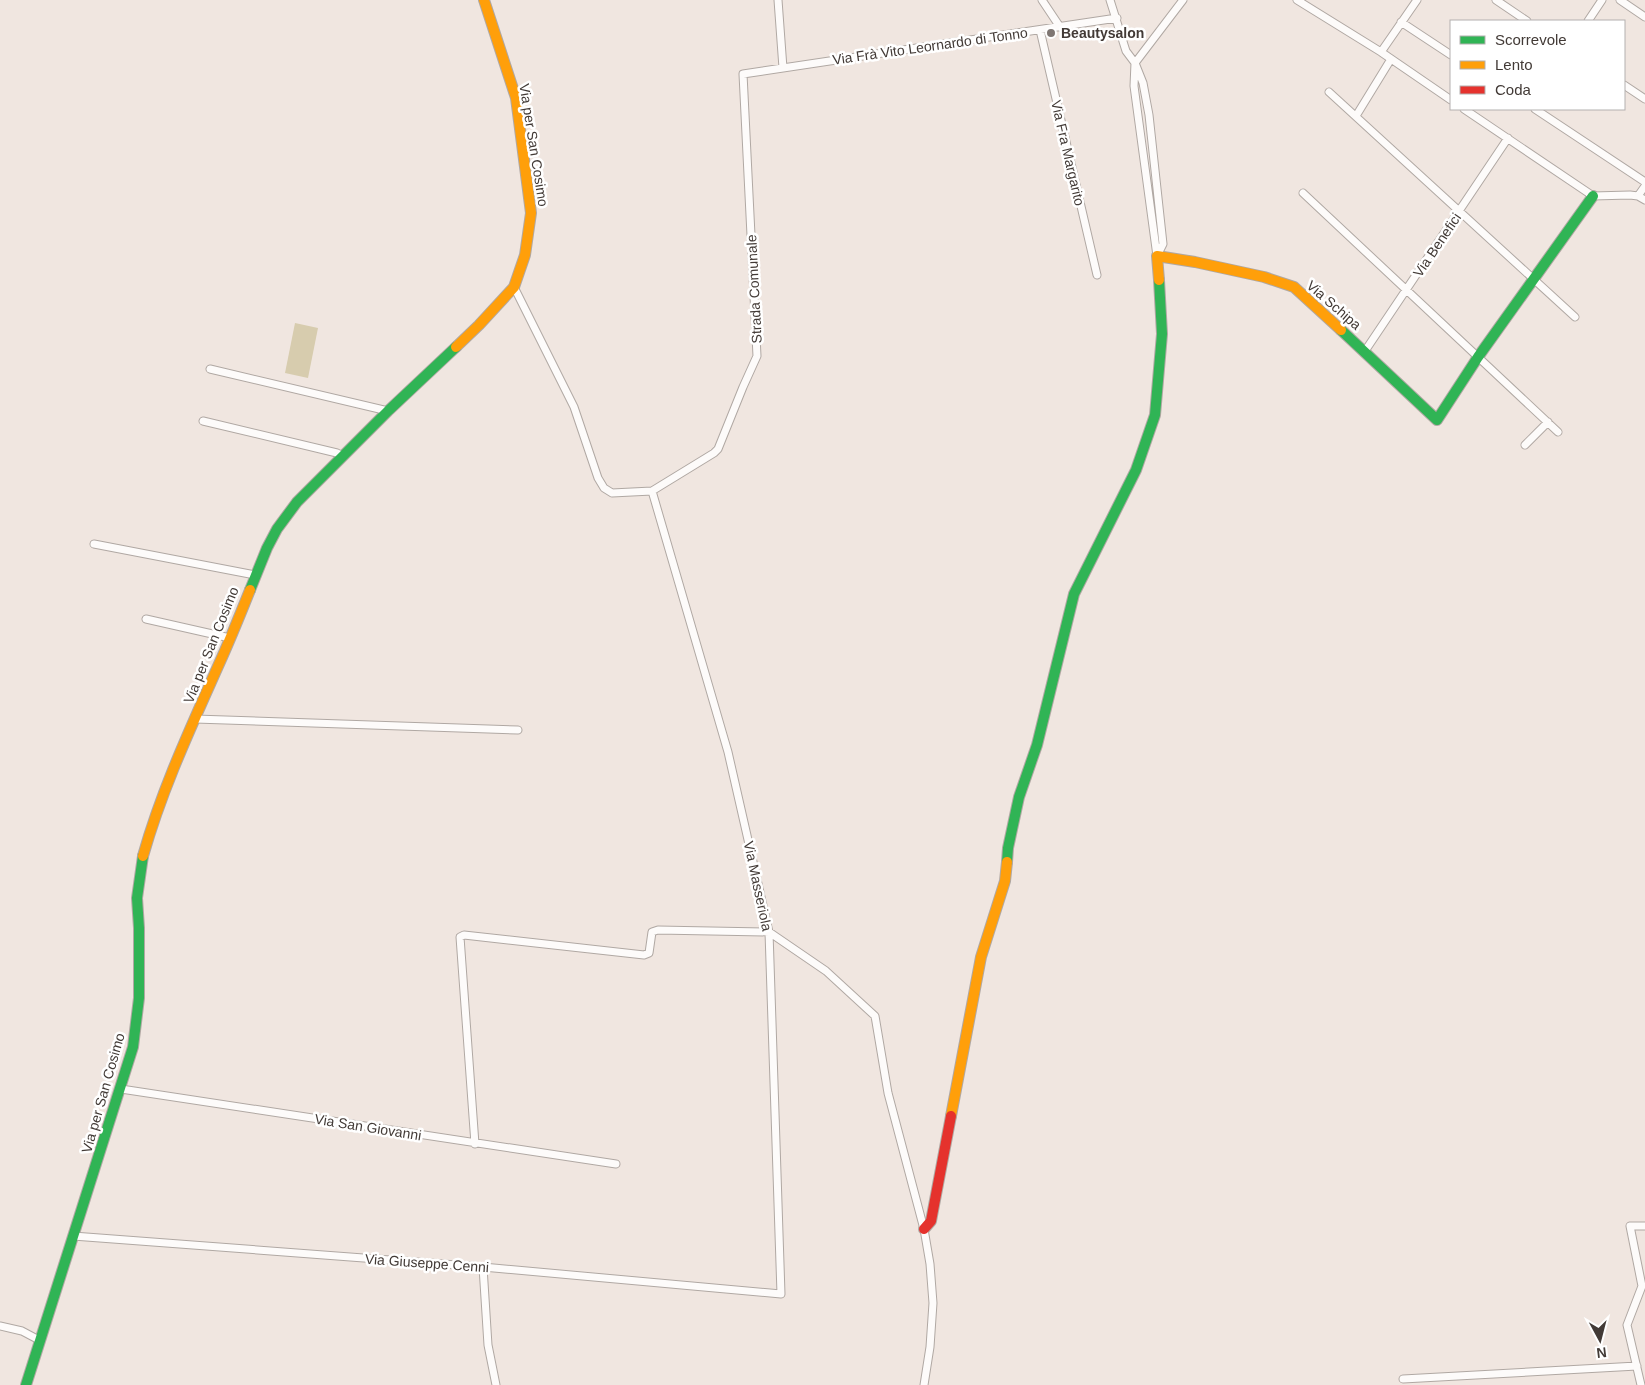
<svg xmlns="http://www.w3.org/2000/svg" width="1645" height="1385" font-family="Arial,sans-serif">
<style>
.green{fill:#d7ccae}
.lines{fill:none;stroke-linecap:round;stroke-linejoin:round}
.street-casing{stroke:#b0a8a3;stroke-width:9}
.fast-casing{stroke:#b0a8a3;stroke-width:12}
.slow-casing{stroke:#b0a8a3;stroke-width:12}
.jam-casing{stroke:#b0a8a3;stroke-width:12}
.street{stroke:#fdfbfa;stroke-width:7}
.fast{stroke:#30b455;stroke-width:10}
.slow{stroke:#ff9f0a;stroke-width:10}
.jam{stroke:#e5322d;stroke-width:10}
.poi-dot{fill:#7f7672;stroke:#fff;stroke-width:2}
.labels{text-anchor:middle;stroke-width:5;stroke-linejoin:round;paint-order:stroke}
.poi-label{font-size:14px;font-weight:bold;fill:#423a36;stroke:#fff;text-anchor:start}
.street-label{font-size:14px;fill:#423a36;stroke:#fff}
</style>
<rect width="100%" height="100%" fill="#f0e6e0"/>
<path class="green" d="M295,323L318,328L308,378L285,373Z"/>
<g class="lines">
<defs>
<path id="street" d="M778,0L783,68
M1042,0L1060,27
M1110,0L1126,51L1135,63L1143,83L1149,115L1163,244L1157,256L1134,86L1135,63L1183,0
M1297,0L1381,52L1451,100
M1496,0L1527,21
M1620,0L1645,17
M1588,21L1602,0
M1401,22L1451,55
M1040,30L1097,275
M1381,52L1417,0
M1624,85L1645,99
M1329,92L1575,317
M1464,109L1593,196L1630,195L1638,196L1645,200
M1535,109L1645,182
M1356,116L1391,59
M1303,193L1558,432
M1638,196L1645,186
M514,287L574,407L598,478L604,488L612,493L652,491L714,453L718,449L743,387L757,356L743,74L1117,18
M1365,351L1508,138
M210,369L388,411
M203,421L337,453L343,456
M1525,445L1548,422
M94,544L255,575
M146,619L230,638
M195,719L518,730
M121,1089L616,1164
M475,1144L460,937L464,935L644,955L649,953L652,932L658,930L769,932L826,971L875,1016L888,1093L924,1229L930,1264L933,1303L930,1347L924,1385
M73,1236L483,1267L781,1294L769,932L728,752L652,491
M483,1267L488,1345L496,1385
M0,1326L22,1331L39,1340
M1403,1379L1637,1366
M1641,1385L1627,1325L1642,1286L1630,1226H1645"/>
<path id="fast" d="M1341,330L1437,420L1478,357L1593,196
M250,590L267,548L277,529L297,502L388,411L456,347
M1007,862L1008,848L1019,797L1037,745L1074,594L1136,470L1155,415L1162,334L1159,280
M26,1385L133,1047L139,998V928L137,898L143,856"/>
<path id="slow" d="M1159,280L1157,256L1195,262L1264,277L1294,287L1341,330
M456,347L479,325L514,287L525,255L531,213L516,98L484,0
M143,856C162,789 191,727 219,664C230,640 240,615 250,590
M951,1116L981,957L1005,881L1007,862"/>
<path id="jam" d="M924,1229L931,1221L951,1116"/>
</defs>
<use href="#street" class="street-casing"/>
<use href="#fast" class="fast-casing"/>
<use href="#slow" class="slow-casing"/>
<use href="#jam" class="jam-casing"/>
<use href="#street" class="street"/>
<use href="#fast" class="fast"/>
<use href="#slow" class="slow"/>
<use href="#jam" class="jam"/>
</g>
<circle class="poi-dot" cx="1051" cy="33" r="5"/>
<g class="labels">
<g class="poi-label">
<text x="1061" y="38">Beautysalon</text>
</g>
<g class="street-label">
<text transform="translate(930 46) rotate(-8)" y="5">Via Frà Vito Leornardo di Tonno</text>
<text transform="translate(534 145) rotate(81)" y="5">Via per San Cosimo</text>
<text transform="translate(1068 153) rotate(77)" y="5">Via Fra Margarito</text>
<text transform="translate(1437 245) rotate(-56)" y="5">Via Benefici</text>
<text transform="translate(754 289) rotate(-93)" y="5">Strada Comunale</text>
<text transform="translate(1334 305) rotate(41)" y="5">Via Schipa</text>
<text transform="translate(211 645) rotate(-68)" y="5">Via per San Cosimo</text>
<text transform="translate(758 886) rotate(78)" y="5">Via Masseriola</text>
<text transform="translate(103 1093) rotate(-74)" y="5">Via per San Cosimo</text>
<text transform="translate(368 1127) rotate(9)" y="5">Via San Giovanni</text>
<text transform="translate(427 1263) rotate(4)" y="5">Via Giuseppe Cenni</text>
</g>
</g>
<rect x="1450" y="20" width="175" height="90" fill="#ffffff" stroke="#b3b0af"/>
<rect x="1460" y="36" width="25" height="8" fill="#30b455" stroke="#b3b0af"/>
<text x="1495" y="45" font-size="15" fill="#423a36">Scorrevole</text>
<rect x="1460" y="61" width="25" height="8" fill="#ff9f0a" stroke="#b3b0af"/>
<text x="1495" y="70" font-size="15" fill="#423a36">Lento</text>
<rect x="1460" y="86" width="25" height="8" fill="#e5322d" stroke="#b3b0af"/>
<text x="1495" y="95" font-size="15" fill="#423a36">Coda</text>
<g transform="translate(1600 1340) rotate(173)" stroke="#ffffff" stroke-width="4" paint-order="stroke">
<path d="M0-4L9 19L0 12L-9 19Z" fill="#423a36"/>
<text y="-8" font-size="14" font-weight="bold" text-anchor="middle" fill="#423a36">N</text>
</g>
</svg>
